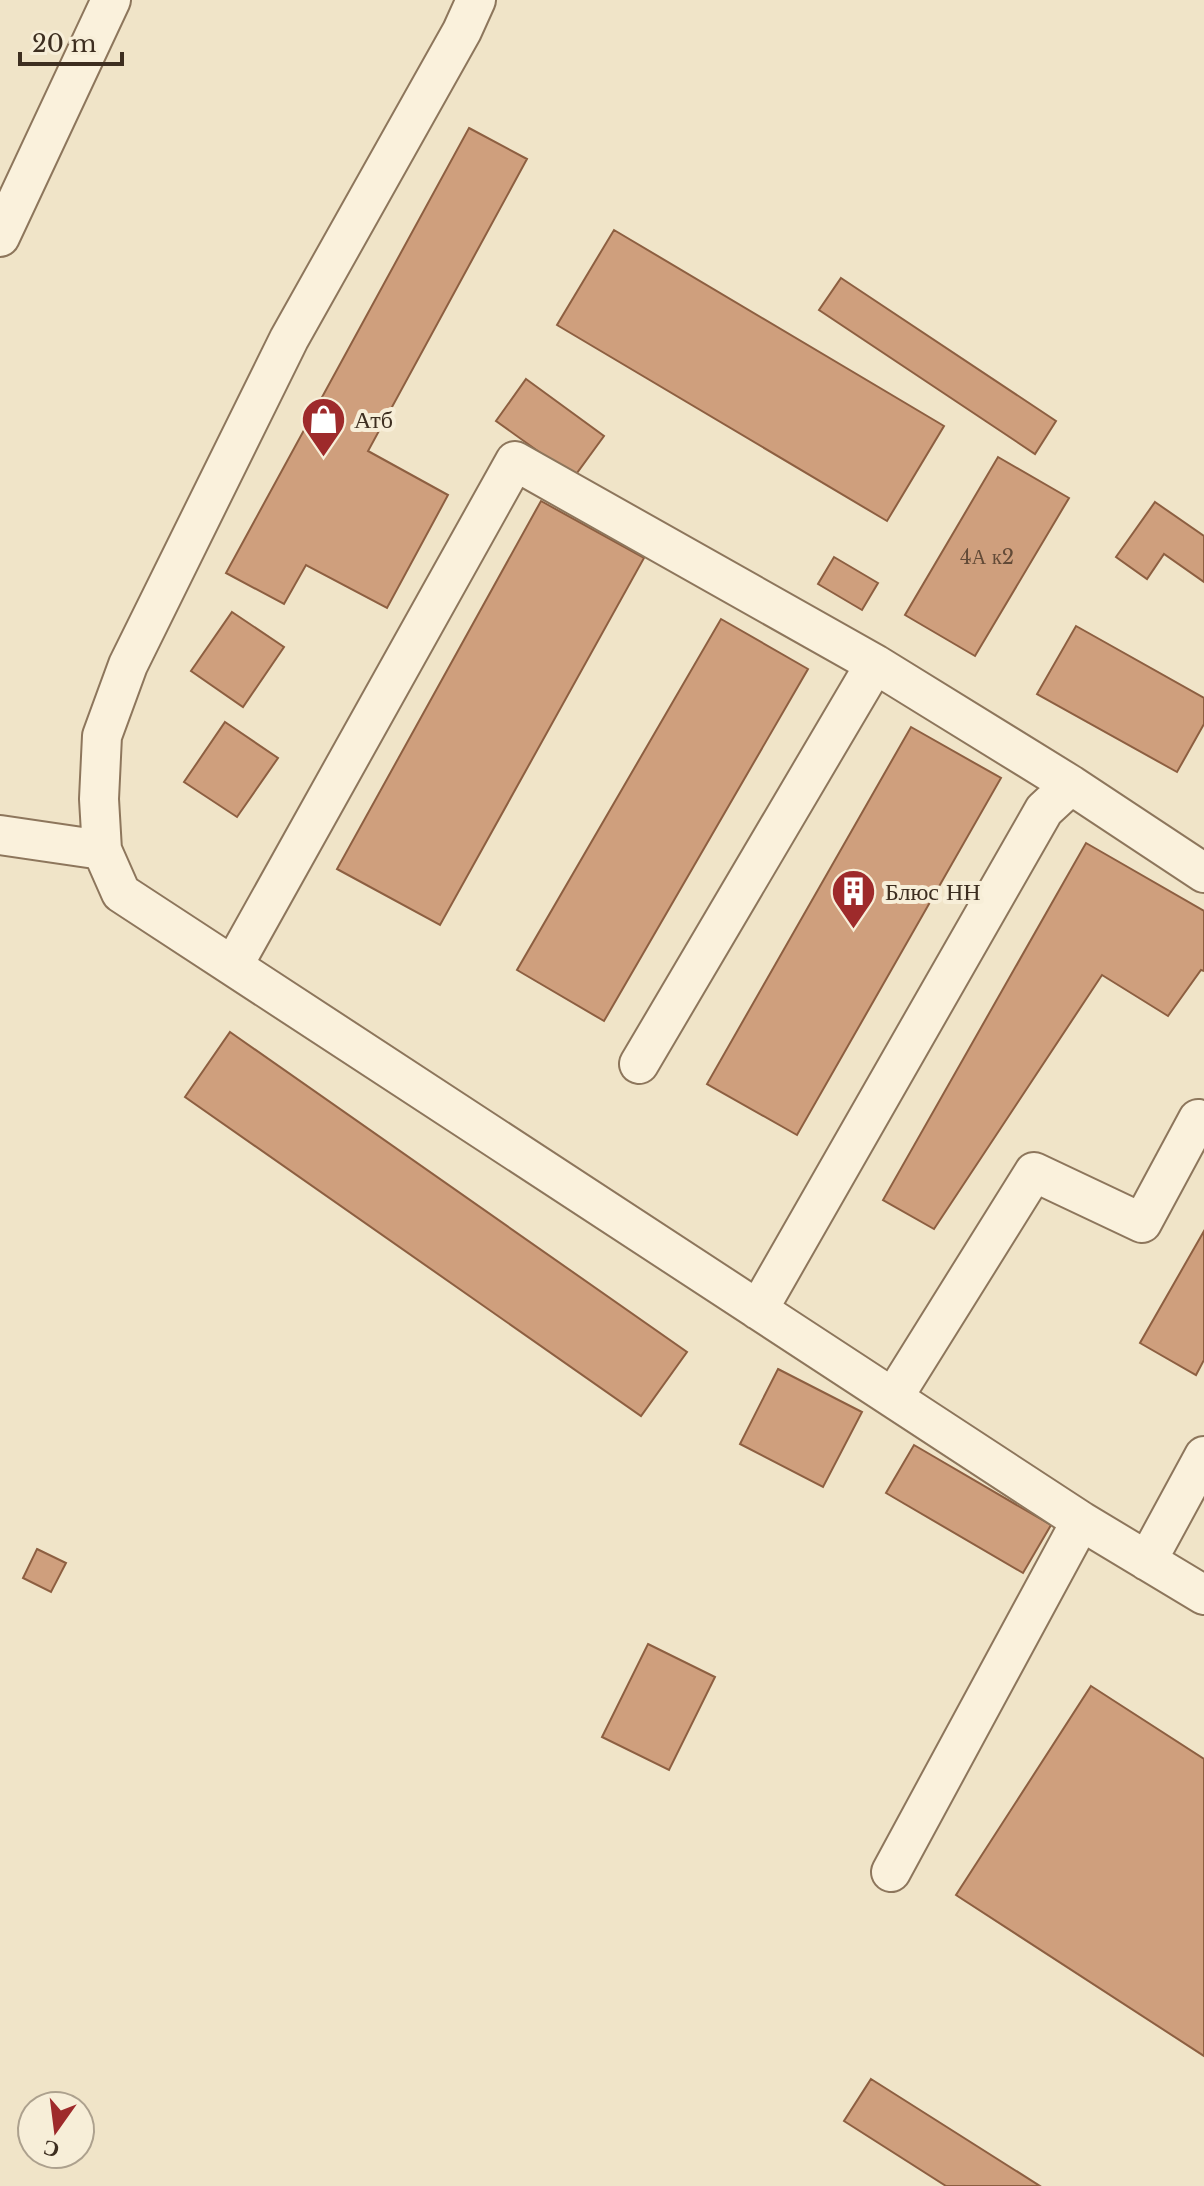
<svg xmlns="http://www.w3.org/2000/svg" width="1204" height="2186" font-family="'Libre Baskerville',serif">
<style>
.building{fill:#cf9f7d;stroke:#8d5f41;stroke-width:2}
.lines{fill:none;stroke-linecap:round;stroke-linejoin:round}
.minor-casing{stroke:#8d765c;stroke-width:42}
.minor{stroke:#faf1dc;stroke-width:38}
.labels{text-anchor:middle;stroke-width:8;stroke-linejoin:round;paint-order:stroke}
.number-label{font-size:20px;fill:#624a37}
.poi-label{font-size:24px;fill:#3d2e20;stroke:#f7eed8;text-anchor:start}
</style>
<rect width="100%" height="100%" fill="#f0e4c8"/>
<path class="building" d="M469,128L527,159L368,451L448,495L387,608L306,565L284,604L226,573Z
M614,230L944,426L887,521L557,325Z
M841,278L1056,421L1035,454L819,310Z
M526,379L604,436L574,477L496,421Z
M998,457L1069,498L975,656L905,615Z
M541,501L644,558L440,925L337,869Z
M1155,502L1204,536V582L1164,554L1147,579L1116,557Z
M834,557L878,583L862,610L818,584Z
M232,612L284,647L243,707L191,671Z
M721,619L808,669L604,1021L517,970Z
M1076,626L1204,698V724L1177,772L1037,694Z
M225,722L278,758L237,817L184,782Z
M911,727L1001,778L797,1135L707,1084Z
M1086,843L1204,911V971L1201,970L1168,1016L1102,975L934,1229L883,1200Z
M230,1032L687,1352L641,1416L185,1097Z
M1204,1231V1360L1196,1375L1140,1343Z
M778,1369L862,1412L823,1487L740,1444Z
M914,1445L1051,1525L1023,1573L886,1493Z
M37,1549L66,1563L51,1592L23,1578Z
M648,1644L715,1677L669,1770L602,1737Z
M1091,1686L1204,1759V2056L956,1895Z
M871,2079L1040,2186H946L844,2121Z"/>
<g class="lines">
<defs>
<path id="minor" d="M476,0L462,31L289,339L128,665L102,736L99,799L102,850L121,893L1081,1521L891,1872
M0,237L111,0
M0,835L102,850
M233,966L515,461L875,664L1071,785
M639,1064L875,664
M758,1310L1044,810L1071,785L1204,873
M893,1398L1034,1172L1142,1223L1198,1119
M1081,1521L1204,1595
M1147,1561L1204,1456"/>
</defs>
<use href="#minor" class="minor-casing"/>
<use href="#minor" class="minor"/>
</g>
<defs>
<symbol id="shop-pin" viewBox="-11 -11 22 30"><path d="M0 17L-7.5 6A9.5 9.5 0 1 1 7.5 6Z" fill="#9e2a2b" stroke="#f7eed8"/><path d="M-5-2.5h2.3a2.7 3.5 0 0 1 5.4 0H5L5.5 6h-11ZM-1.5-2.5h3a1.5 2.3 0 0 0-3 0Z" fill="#fff"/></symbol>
<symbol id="building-pin" viewBox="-11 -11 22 30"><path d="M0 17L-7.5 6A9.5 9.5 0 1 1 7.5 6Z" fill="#9e2a2b" stroke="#f7eed8"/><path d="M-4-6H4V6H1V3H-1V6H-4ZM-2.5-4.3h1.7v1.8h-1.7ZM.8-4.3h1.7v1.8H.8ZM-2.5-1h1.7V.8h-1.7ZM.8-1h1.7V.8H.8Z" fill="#fff"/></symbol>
</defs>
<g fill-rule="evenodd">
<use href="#shop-pin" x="298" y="394" width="51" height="69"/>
<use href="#building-pin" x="828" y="866" width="51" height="69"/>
</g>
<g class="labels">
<g class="number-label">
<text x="987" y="564">4А к2</text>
</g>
<g class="poi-label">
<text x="354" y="428">Атб</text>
<text x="885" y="900">Блюс НН</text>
</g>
</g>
<g transform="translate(56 2130) rotate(194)"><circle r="38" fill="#f7eed8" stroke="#ada18e" stroke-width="2"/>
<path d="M0-6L14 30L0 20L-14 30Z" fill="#9e2a2b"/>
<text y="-12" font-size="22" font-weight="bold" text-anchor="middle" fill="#3d2e20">С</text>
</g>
<path d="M20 52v12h102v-12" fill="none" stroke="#3d2e20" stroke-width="4"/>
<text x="32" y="52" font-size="24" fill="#3d2e20" stroke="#f7eed8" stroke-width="6" paint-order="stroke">20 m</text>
</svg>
